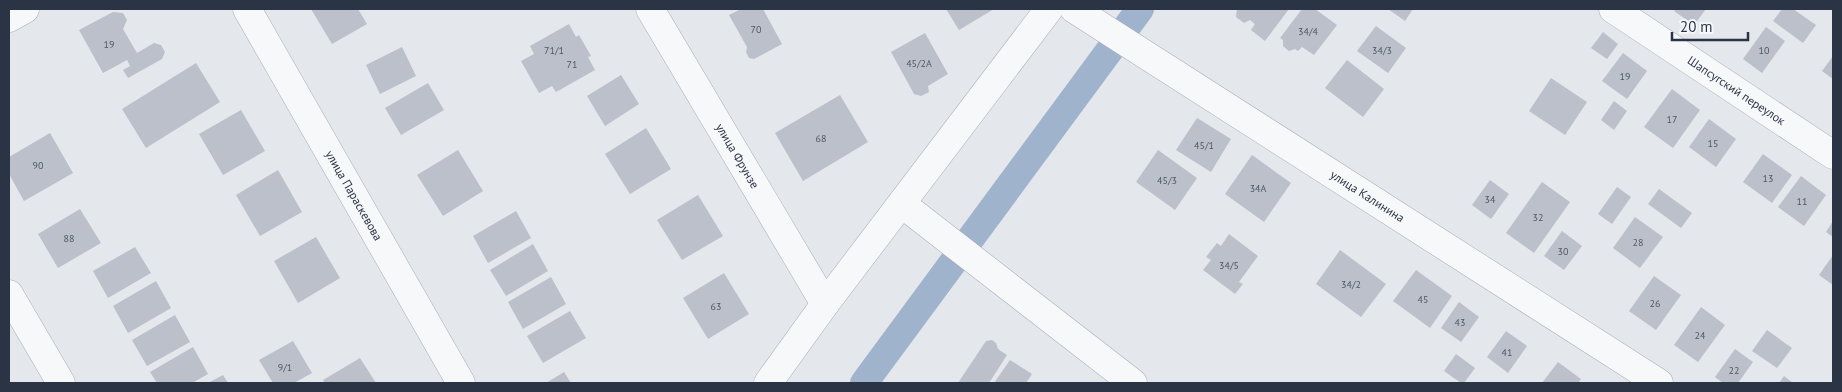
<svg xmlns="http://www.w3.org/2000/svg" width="1842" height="392" font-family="'PT Sans',sans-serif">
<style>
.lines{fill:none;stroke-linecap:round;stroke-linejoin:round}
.canal{stroke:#9fb4cc;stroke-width:28}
.building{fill:#bbc0ca}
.minor-casing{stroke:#a9aeb7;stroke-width:29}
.minor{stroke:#f7f8fa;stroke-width:28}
.labels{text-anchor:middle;stroke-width:4.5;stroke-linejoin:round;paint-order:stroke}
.number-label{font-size:10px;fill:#4f5766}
.street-label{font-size:12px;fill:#2b3445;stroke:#f4f6f9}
</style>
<rect width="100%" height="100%" fill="#e4e7ec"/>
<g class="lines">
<path class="canal" d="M864,383L1140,9"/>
</g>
<path class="building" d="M311,9H358L367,24L332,44Z
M741,9H763L782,44L754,59L749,58L746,52L747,47L729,15Z
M946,9H994L959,30Z
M1237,9H1289L1265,41L1251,30L1255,24L1250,20L1244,23L1236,17Z
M1302,9H1315L1337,25L1314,55L1302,47L1298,51L1295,49L1289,51L1283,46V40L1280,38Z
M1388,9H1413L1405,21Z
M1676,9H1706L1694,25L1674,11Z
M1782,9H1793L1816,25L1803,43L1773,21Z
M113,12L123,13L127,20L123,29L137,53L154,43L161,45L165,52L162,59L128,78L123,70L130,66L127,60L103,73L79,30Z
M569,24L576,37L579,35L591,56L588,57L595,70L556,92L552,86L539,93L521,61L534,54L530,46Z
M1376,26L1406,48L1388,73L1357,51Z
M1766,27L1785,41L1762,73L1743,59Z
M1603,32L1618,44L1607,59L1591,48Z
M925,33L948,74L928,86L929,92L921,96L914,94L891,52Z
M402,47L416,76L380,94L366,65Z
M1623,53L1647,71L1627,99L1602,81Z
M1833,56V79L1822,71Z
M1347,60L1384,89L1363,117L1325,88Z
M196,63L220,102L146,148L122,109Z
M621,75L639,104L605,126L587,96Z
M1551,78L1587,102L1565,135L1529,111Z
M428,83L444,110L401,135L385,108Z
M1672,89L1700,110L1673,148L1644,127Z
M840,95L868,142L803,181L775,133Z
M1614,101L1627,111L1614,130L1601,120Z
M241,110L265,151L223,175L199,134Z
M1197,118L1231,139L1211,172L1176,150Z
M1709,119L1736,139L1716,167L1689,147Z
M646,128L671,169L630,194L605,154Z
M50,133L73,173L24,201L9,174V157Z
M458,150L483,191L443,216L417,175Z
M1158,150L1197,178L1175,210L1136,182Z
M1763,154L1792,175L1772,203L1743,182Z
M1252,155L1291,183L1264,222L1225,194Z
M278,170L302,212L260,236L236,195Z
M1801,176L1826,195L1804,226L1778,207Z
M1490,180L1509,194L1491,219L1472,205Z
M1542,182L1570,202L1534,253L1506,233Z
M1617,187L1631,197L1612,224L1598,214Z
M1659,189L1692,213L1681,228L1648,204Z
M698,195L723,236L682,260L657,220Z
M80,209L101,243L58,268L38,234Z
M516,211L531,238L488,263L473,236Z
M1635,217L1663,237L1640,268L1613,248Z
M1833,221V237L1826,232Z
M1562,231L1582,246L1564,270L1544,256Z
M1229,234L1258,256L1239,282L1243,284L1235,294L1203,270L1211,260L1206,257L1217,243L1221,246Z
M316,237L340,278L298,303L274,261Z
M533,244L548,271L506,296L490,270Z
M135,247L151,273L108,298L93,271Z
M1340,250L1386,284L1361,317L1316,284Z
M1833,255V285L1819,275Z
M1416,270L1452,296L1430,328L1393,301Z
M724,273L749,314L708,339L683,298Z
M1654,276L1681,295L1656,330L1629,311Z
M551,277L566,304L523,329L508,302Z
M156,281L171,308L128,333L113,306Z
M1459,302L1479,317L1461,342L1441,328Z
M1701,307L1725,325L1698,362L1674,345Z
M570,311L586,338L543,363L527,336Z
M175,315L190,342L147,366L132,340Z
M1767,330L1792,348L1777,368L1752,351Z
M1506,331L1527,346L1508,373L1487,357Z
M992,340L996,343L998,349L1007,355L989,383H958L986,341Z
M293,341L312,373L294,383H273L259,360Z
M193,347L208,374L192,383H157L150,372Z
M1735,349L1753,362L1738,383H1723L1715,377Z
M1456,354L1475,368L1464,383H1461L1444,371Z
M360,358L376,383H325L323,380Z
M1010,360L1032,374L1026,383H994Z
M1558,362L1581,379L1578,383H1542Z
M564,372L571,383H546Z
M223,375L228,383H208Z
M1784,376L1793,383H1779Z"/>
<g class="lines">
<defs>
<g id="minor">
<path id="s1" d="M247,9L461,383"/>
<path id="s2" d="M650,9L825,304"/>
<path id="s3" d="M1074,9L1659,383"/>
<path id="s4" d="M1613,9L1833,155"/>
<path d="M9,18L25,9"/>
<path d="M902,204L1133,383"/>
<path d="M9,294L61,383"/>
<path d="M768,383L825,304L1049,9"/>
</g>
</defs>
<use href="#minor" class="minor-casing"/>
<use href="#minor" class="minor"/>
</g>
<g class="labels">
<g class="number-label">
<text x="756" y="33">70</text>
<text x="1308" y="35">34/4</text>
<text x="109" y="48">19</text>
<text x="554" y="54">71/1</text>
<text x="1382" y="54">34/3</text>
<text x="1764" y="54">10</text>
<text x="919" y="67">45/2А</text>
<text x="572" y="68">71</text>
<text x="1625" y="80">19</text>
<text x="1672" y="123">17</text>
<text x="821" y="142">68</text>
<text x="1713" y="147">15</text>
<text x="1204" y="149">45/1</text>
<text x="38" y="169">90</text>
<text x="1768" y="182">13</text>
<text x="1167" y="184">45/3</text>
<text x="1258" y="192">34А</text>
<text x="1490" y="203">34</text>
<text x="1802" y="205">11</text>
<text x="1538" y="221">32</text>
<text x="69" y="242">88</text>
<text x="1638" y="246">28</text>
<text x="1563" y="255">30</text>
<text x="1229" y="269">34/5</text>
<text x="1351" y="288">34/2</text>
<text x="1423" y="303">45</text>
<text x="1655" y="307">26</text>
<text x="716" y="310">63</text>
<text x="1460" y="326">43</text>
<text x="1700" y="339">24</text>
<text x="1507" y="356">41</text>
<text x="285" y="371">9/1</text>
<text x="1734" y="374">22</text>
</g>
<g class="street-label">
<text dy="4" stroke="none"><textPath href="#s4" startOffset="148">Шапсугский переулок</textPath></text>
<text dy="4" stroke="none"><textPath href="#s2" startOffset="171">улица Фрунзе</textPath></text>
<text dy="4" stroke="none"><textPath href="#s1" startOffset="215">улица Параскевова</textPath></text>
<text dy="4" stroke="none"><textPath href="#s3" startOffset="348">улица Калинина</textPath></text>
</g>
</g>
<rect width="1842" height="392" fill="none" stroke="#2b3445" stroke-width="20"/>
<path d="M1672 32v8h76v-8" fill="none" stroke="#2b3445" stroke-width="2.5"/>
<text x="1680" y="32" font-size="15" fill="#2b3445" stroke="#f4f6f9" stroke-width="4" paint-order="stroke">20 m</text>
</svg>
